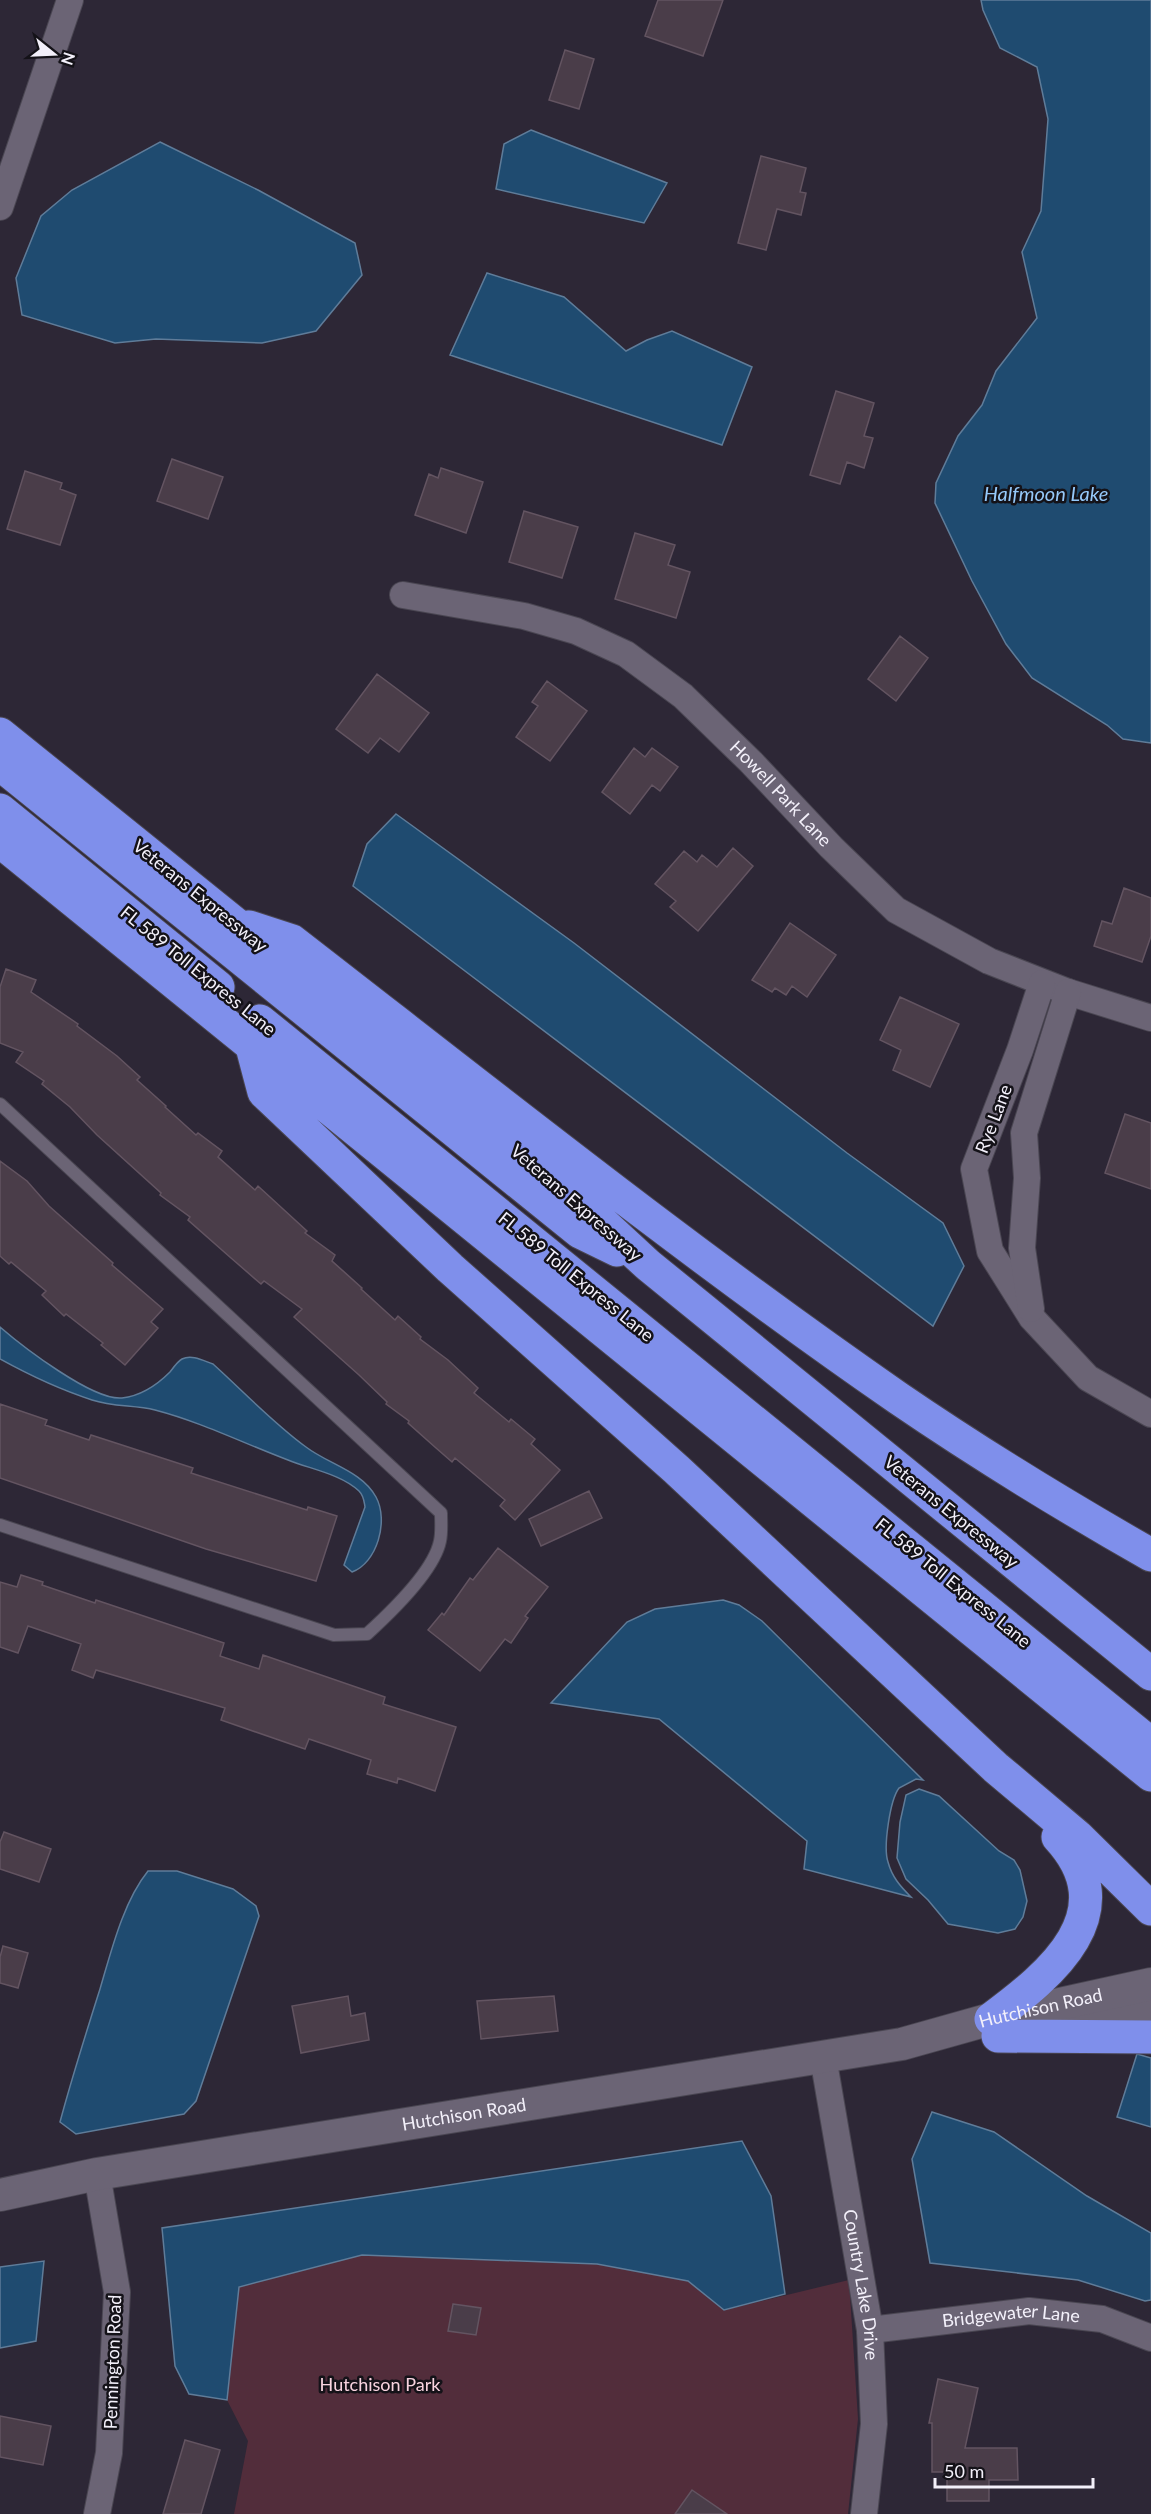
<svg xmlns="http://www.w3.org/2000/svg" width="1151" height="2514" font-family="Lato,sans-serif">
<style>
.green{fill:#522d3b}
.water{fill:#1f4b70;stroke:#5f7c99;stroke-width:1.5}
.building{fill:#4a3d49;stroke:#635461;stroke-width:1.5}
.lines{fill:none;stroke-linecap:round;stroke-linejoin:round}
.service-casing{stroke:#4a4652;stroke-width:14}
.minor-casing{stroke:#4a4652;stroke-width:28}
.tertiary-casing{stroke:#4a4652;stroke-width:34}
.motorway-casing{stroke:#4a4652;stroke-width:35}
.service{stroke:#6b6475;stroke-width:12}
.minor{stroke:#6b6475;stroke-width:26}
.tertiary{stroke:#6b6475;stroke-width:32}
.motorway{stroke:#7f8feb;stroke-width:33}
.labels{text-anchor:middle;stroke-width:5;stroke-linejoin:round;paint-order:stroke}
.street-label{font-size:18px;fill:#f3f0fa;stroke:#141218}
.park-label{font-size:18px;fill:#f8d3df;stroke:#141218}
.water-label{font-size:20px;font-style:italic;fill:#95c8f9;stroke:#141218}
</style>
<rect width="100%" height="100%" fill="#2d2736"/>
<path class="green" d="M362,2255L597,2264L688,2281L724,2310L849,2280L858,2419L848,2514H234L248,2441L227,2400L239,2287Z"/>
<path class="water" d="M981,0H1151V743L1123,739L1107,725L1032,678L1006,644L972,581L935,503L936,483L958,436L982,405L996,371L1037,318L1022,252L1041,211L1048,119L1037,67L1000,48L983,10Z
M531,130L667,183L644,223L496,189L504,144Z
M160,142L258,190L355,243L362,275L316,331L262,343L156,339L115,343L22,315L16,278L41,216L72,190Z
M487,273L564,297L626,351L647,340L672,331L752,367L722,445L450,355Z
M396,814L574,943L847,1153L943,1223L964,1266L933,1326L353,886L367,844Z
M0,1327C22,1346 93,1401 122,1398C140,1396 157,1385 170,1372C173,1368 178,1361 182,1359C192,1354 204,1361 213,1364C244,1392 273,1423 306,1447C328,1464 362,1471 376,1497C389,1521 377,1563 352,1572L344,1565L365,1507C364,1501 364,1496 359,1491C341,1474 310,1469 288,1460C243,1443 201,1422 155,1410C134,1405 113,1407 92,1400C61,1390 29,1375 0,1359Z
M723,1600L739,1605L762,1621L923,1780L916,1779L899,1788C890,1800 883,1847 888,1862C892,1877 900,1886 911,1897L804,1869L807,1841L659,1719L551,1703L627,1622L655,1609Z
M919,1789L939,1796L999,1851L1014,1860L1020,1870L1027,1901L1023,1917L1015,1929L998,1933L948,1924L928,1900L906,1879L897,1858L900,1822L906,1795Z
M148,1871H177L233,1889L256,1906L259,1916L196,2101L184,2114L76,2134L60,2122C72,2077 86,2033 100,1989C111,1952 123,1902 148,1871Z
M1137,2054L1151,2058V2127L1117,2117Z
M932,2112L994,2132L1087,2196L1151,2233V2300L1145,2301L1078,2280L930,2263L912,2159Z
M742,2141L771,2196L785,2294L724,2310L688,2281L597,2264L362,2255L239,2287L227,2400L189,2394L175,2366L162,2228Z
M44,2261L36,2341L0,2348V2267Z"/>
<path class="building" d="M658,0H723L703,56L645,36Z
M565,50L594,59L579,109L549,100Z
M761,156L806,168L800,192L806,193L801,215L777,209L766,250L738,243Z
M836,391L874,403L864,436L873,438L864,468L847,462L840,484L810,475Z
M172,459L223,477L208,519L157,501Z
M441,468L483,482L466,533L415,515L429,474L438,478Z
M25,471L62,483L60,489L76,495L60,545L7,529Z
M524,511L578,527L562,578L509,562Z
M635,533L675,545L668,565L690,572L676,618L615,599Z
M900,636L928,658L896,701L868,679Z
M377,674L429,713L399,752L380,738L368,753L336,729Z
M547,681L587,711L550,761L516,737L538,706L532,702Z
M634,748L645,757L652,748L678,767L660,791L652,785L630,814L602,792Z
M733,848L753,866L698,931L670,907L676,901L655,884L684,851L697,862L702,855L717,867Z
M1124,888L1151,898V936L1142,962L1094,946L1102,921L1112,924Z
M790,923L836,955L807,997L792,986L786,995L775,988L772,992L752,980Z
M6,969L36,980L31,992L78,1024L77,1026L117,1056L140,1077L137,1080L166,1106L165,1107L196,1135L198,1133L222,1151L218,1157L255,1190L258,1186L307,1231L305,1233L335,1255L332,1261L362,1288L361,1289L395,1320L398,1316L421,1337L420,1339L448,1360L478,1388L474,1393L509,1422L511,1419L535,1439L531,1444L560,1470L515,1520L500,1506L505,1500L455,1458L452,1462L436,1448L408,1423L409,1421L386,1404L387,1402L359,1375L294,1317L302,1309L264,1281L261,1284L231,1258L188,1220L190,1217L160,1195L161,1193L97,1135L70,1107L42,1084L44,1081L16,1062L23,1052L0,1043V987Z
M900,997L959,1024L930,1087L893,1070L901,1050L880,1040Z
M1125,1114L1151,1123V1189L1105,1173Z
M0,1161L27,1181L49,1206L113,1263L112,1265L163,1309L151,1322L158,1328L125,1365L101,1345L103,1343L66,1314L64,1316L42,1295L46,1291L11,1262L9,1264L0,1256Z
M0,1404L47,1420L45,1425L89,1440L91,1435L193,1468L191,1473L307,1510L308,1507L337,1516L316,1581L206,1549L0,1478Z
M589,1491L602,1518L541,1546L529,1519Z
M498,1548L548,1587L525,1616L528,1618L511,1643L505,1639L480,1671L428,1630L442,1613L444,1615L470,1578L473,1580Z
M21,1575L43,1582L42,1585L95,1603L96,1600L224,1643L220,1656L259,1669L263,1655L385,1697L383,1704L456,1727L435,1791L398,1778L397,1783L367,1774L371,1760L309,1739L305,1749L221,1720L225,1708L96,1670L93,1678L72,1670L81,1644L28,1626L18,1653L0,1647V1582L17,1587Z
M4,1832L51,1849L39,1882L0,1869V1842Z
M3,1946L28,1953L18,1988L0,1983V1957Z
M348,1996L351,2016L365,2013L369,2040L301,2053L292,2006Z
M554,1996L558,2031L481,2039L477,2001Z
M453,2304L481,2308L476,2335L448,2331Z
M938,2379L978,2388L965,2448H1017L1018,2480H989V2501H947V2472H932V2423H929Z
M0,2416L51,2426L43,2465L0,2457Z
M185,2440L220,2450L201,2514H163Z
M692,2490L727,2514H675Z"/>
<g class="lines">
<defs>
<path id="service" d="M0,1104L441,1513C441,1522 442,1532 440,1541C434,1571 389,1614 367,1634L334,1635L0,1525"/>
<g id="minor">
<path d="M0,207L70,0"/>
<path id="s1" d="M403,595L524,616L576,631L626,654L683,696L751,762L831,847L896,910L989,961L1068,992L1151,1018"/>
<path d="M1042,983L1020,1050L974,1169L990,1251L1032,1318L1088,1378L1151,1414"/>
<path d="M1031,1309L1022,1248L1027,1178L1024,1133L1068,992"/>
<path id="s2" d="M823,2057L870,2330L874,2424L864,2514"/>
<path d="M97,2174L117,2292L109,2453L97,2514"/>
<path id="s3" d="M870,2330L1029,2311L1102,2319L1151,2338"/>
</g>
<g id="tertiary">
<path d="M1068,2027L1151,2015"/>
<path id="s4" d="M0,2195L97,2174L902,2044L991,2019L1151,1984"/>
</g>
<path id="motorway" d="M0,734L580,1202L648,1265L1151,1674
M0,764L580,1232L617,1250
M0,810L218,987
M0,841L1151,1775
M249,927L292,941C492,1096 690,1254 898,1398C980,1454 1065,1506 1151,1555
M260,1021L1151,1744
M251,1043L264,1092L450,1268L676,1469L995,1767L1077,1836L1151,1909
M991,2019C1052,1974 1127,1912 1058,1837
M998,2036L1151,2037"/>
</defs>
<use href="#service" class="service-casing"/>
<use href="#minor" class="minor-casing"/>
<use href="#tertiary" class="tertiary-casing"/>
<use href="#motorway" class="motorway-casing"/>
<use href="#service" class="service"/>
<use href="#minor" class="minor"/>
<use href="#tertiary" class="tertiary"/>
<use href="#motorway" class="motorway"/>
</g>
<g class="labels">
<g class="street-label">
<text dy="6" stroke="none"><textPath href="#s1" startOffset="441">Howell Park Lane</textPath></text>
<text transform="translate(200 896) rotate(39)" y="6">Veterans Expressway</text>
<text transform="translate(198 971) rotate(39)" y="6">FL 589 Toll Express Lane</text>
<text transform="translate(994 1119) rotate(-69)" y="6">Rye Lane</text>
<text transform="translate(576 1203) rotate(41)" y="6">Veterans Expressway</text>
<text transform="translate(576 1277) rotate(39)" y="6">FL 589 Toll Express Lane</text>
<text transform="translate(951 1512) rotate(39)" y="6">Veterans Expressway</text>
<text transform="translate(953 1583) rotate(39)" y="6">FL 589 Toll Express Lane</text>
<text dy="6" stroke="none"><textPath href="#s4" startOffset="1058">Hutchison Road</textPath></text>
<text dy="6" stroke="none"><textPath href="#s4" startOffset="471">Hutchison Road</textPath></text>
<text dy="6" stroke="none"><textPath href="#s2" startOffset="231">Country Lake Drive</textPath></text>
<text dy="6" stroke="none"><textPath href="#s3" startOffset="142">Bridgewater Lane</textPath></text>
<text transform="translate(113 2362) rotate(-88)" y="6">Pennington Road</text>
</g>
<g class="park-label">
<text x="380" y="2391">Hutchison Park</text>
</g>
<g class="water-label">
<text x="1046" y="501">Halfmoon Lake</text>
</g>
</g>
<g transform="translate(54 54) rotate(108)" stroke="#141218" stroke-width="4.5" paint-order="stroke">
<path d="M0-4.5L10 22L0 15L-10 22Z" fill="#f3f0fa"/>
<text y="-9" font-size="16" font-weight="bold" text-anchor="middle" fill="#f3f0fa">N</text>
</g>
<path d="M935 2478v9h158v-9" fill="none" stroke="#f3f0fa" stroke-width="3"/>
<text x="944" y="2478" font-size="18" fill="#f3f0fa" stroke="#141218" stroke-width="4.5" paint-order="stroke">50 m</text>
</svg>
